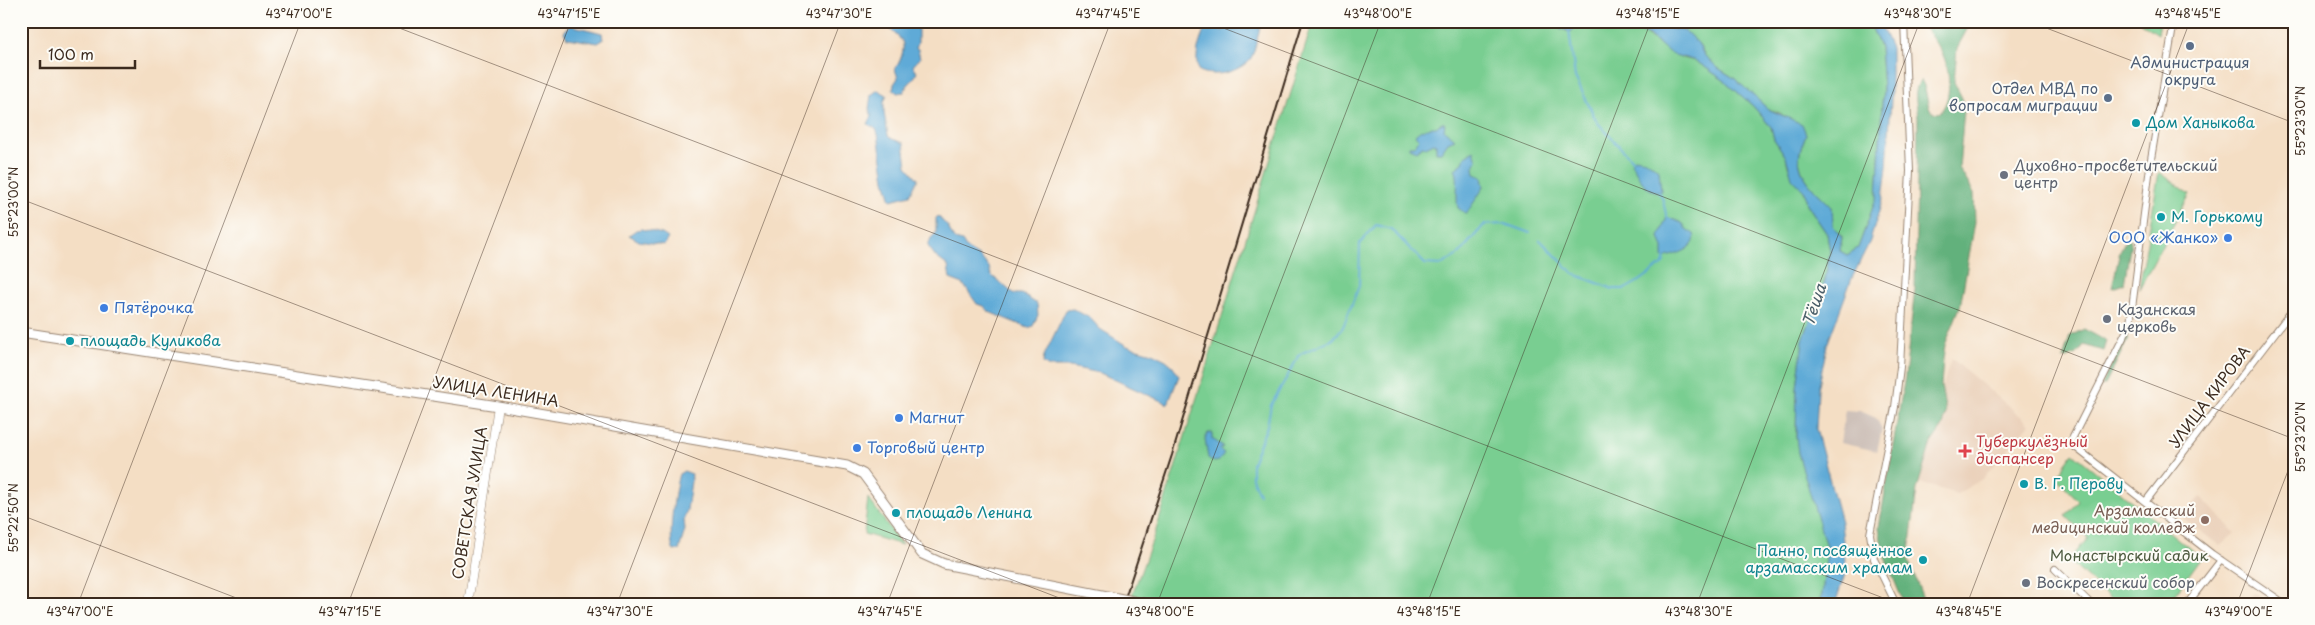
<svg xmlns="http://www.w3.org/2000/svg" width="2315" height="625" font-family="'Playpen Sans',sans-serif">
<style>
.built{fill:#e9ceb6}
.industrial{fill:#cec1b9}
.green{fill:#79ce91;stroke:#5a7c58}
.forest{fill:#62b17b;stroke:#4e6e4c}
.water{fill:#5eaad7;stroke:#4c6a7a}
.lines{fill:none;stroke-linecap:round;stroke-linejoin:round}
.stream{stroke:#5eaad7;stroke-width:2}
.tertiary-casing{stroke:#988471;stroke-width:8}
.secondary-casing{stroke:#988471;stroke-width:9}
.primary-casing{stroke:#988471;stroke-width:11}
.tertiary{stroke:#fff;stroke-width:6}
.secondary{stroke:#fff;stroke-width:8}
.primary{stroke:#fff;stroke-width:9}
.rail{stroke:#3b2a1e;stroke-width:2}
.primary-bridge-casing{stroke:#988471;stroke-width:11;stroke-linecap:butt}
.primary-bridge{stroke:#fff;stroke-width:9}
.ticks{fill:none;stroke:#3b2a1e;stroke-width:1;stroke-opacity:0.45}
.service-dot{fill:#5c6f8a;stroke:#fdfcf7;stroke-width:2}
.culture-dot{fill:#0f9aa8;stroke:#fdfcf7;stroke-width:2}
.worship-dot{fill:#6b7280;stroke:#fdfcf7;stroke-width:2}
.shop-dot{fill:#3f7fe0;stroke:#fdfcf7;stroke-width:2}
.health-dot{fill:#e0444e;stroke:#fdfcf7;stroke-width:2}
.education-dot{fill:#8d6e63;stroke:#fdfcf7;stroke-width:2}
.labels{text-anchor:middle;stroke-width:4;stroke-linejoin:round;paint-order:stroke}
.service-label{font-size:15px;fill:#4e5e75;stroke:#fdfcf7}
.culture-label{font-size:15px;fill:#0d838f;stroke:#fdfcf7;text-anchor:start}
.worship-label{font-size:15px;fill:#5b616d;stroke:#fdfcf7;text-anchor:start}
.shop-label{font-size:15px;fill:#366cbe;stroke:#fdfcf7;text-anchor:start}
.street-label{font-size:15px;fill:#3b2a1e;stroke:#fdfcf7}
.health-label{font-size:15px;fill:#be3a42;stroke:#fdfcf7;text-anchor:start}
.education-label{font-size:15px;fill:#785e54;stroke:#fdfcf7;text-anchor:end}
.park-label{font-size:15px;fill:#4e5b40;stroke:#fdfcf7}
.water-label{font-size:16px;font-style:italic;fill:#495d68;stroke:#fdfcf7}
.neatline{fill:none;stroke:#3b2a1e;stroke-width:2}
.ticks-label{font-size:12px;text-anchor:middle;fill:#3b2a1e}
</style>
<rect width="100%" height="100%" fill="#fdfcf7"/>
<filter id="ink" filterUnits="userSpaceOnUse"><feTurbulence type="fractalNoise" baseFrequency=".02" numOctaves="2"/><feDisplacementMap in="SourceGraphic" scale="10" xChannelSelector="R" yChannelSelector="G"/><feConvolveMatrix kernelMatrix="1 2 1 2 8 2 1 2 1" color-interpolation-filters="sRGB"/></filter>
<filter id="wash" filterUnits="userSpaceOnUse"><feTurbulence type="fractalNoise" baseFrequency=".0096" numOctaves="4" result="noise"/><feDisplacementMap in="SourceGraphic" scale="20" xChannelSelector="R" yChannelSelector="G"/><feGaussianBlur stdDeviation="1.12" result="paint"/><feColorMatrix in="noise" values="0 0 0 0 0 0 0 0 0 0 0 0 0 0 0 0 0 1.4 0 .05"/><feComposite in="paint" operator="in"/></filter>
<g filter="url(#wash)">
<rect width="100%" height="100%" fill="#f4dec4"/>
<path class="built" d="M1951,358L2030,424L1982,479L1957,494L1916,482Z
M2200,496L2235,533L2220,546L2183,518Z
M2254,593L2271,604H2245Z"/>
<path class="industrial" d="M1845,410L1860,411L1876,418L1882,429L1877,451L1840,443Z"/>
<path class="green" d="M1313,21H1554L1560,28L1570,32L1585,21H1624L1682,58L1696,61L1725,81L1753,106L1771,127L1774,139L1786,157L1788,166L1805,193L1807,204L1827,234L1830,251L1825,280L1803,340L1797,388L1796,437L1827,550L1822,595L1817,604H1129L1156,530Z
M1644,21H1869L1880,47L1883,88L1877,197L1858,248L1847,255L1840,251L1842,237L1833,226L1832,207C1821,196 1803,181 1800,165C1797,155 1803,143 1806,134L1780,113L1768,109L1734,78L1718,68L1704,55L1698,43L1661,26L1649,25Z
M2139,21H2160L2158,34Z
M2159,172L2190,194L2139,289Z
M2073,453L2201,558L2168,604H2116L2069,561L2088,538L2066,516L2079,501L2056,477Z
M868,498L902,545L864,534Z"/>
<path class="forest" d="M1920,21H1968L1970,24L1957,48L1954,82L1962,98L1964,111L1959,168L1974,193L1975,222L1960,307L1945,345L1943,359L1941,386L1946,413L1943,426L1931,443L1917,489L1908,559L1925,604H1904L1883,553L1879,527L1905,376L1915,289L1918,118C1917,105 1912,90 1921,80C1928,90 1925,102 1932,112L1939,113C1953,101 1950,68 1942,53C1936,42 1927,32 1920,21Z
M2127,237L2131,242L2124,284L2112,288L2120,251Z
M2084,329L2106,341L2103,351L2084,345L2077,354L2063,359L2070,336Z
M2125,337L2128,339L2105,385H2101Z"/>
<path class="water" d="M907,21H934L918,28V42L916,48L918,49L920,58L913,66L917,72C914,81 907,83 904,92L897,93L893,89L894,84L898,78L895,69C899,64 906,49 902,41C899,36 893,34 890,28L904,26Z
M1209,21H1223L1224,25L1220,29L1222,31L1231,25L1232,21H1261C1260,28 1254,54 1251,58C1241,72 1212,79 1198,70C1194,53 1201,36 1209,21Z
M1554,21H1585L1570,32L1559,28Z
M1624,21H1644L1649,25L1685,31L1698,43L1704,55L1718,68L1734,78L1768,109L1802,124L1806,134C1803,143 1797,155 1800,165C1803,181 1821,196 1832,207L1833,226L1842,237L1840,251L1847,255L1858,248L1877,196L1883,88L1880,47L1869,21H1882L1883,30L1891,48V100L1887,167L1883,198L1870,241L1852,278L1827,345L1818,390L1816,429L1841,522L1846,571L1835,604H1817L1822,595L1827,550L1798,453L1796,437L1797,388L1803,340L1825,280L1830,251L1827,234L1807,204L1805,192L1792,178L1786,157L1774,139L1771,127L1753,106L1725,81L1696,61L1671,54L1651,37Z
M570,25L602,33L603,40L598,43L567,38L564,32Z
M878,90L887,95L884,102V113L888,135L892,139L904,143L907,166L918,179L910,195L891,200L885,180L878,134L876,129L868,124L872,116L869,109L871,95Z
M1442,123H1445L1444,130L1455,139L1448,142L1441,152H1436V144L1434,143L1426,147L1422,146L1416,151L1409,148V146H1415L1419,139L1415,135C1421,129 1428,127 1436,127Z
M1474,150L1477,160L1474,167L1475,174L1482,177L1484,187L1466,214L1458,208C1455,196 1460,178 1455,169L1463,163L1465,156Z
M1634,158L1646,160L1659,170L1661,191C1644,194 1638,173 1631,163Z
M938,216L948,227L954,239L962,241L967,249L979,256L989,267L991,275L1014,294H1022L1037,304L1038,315L1033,326L1028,328L989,312L984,306L977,304L963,284L950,279L948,266L936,257L928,246L931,238L936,233V218Z
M1667,217L1682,223L1686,229L1694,234C1699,250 1673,255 1663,258V248L1659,237Z
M642,229L662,234L668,238L664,245L639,241L629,235L636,230Z
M1073,309L1090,318L1100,329L1127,346L1152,353L1166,360L1173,366L1179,376L1168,404L1100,373L1070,367H1049L1043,363L1044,356L1066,310Z
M1208,433H1212V439L1223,446L1220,450L1224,453L1219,461L1214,462L1208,458L1205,438Z
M684,471L692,474L687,510L684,519L685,530L679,550L674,551C667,542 675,486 679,474Z"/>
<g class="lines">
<path class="stream" d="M1569,30L1575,77L1597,122L1633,161
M1658,192L1662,197L1667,218
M1540,240L1574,274L1613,289H1625L1641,280L1663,264L1665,256
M1259,494L1252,478V463L1267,426L1271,405L1300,354L1333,339L1343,327L1359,286L1360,243L1376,225L1391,229L1425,264L1441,265L1458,255L1484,225L1505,224L1530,233"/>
</g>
</g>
<g filter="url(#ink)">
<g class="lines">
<defs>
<path id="tertiary" d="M2174,21L2151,159L2130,324L2070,443L2212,554L2285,604
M2146,501L2294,308
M2055,569L2091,604
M1896,604L1874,559L1870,534L1895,407L1900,367L1910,171L1904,21
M2187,604L2221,560"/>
<path id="secondary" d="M468,604L498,406"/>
<path id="primary" d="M21,332L498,406L847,466L863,474L922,554L944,564"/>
</defs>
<use href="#tertiary" class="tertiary-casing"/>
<use href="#secondary" class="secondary-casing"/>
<use href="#primary" class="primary-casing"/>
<use href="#tertiary" class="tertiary"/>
<use href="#secondary" class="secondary"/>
<use href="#primary" class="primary"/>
<path class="rail" d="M1123,604L1172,455L1303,21"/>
<defs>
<path id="primary-bridge" d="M944,564L1148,604"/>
</defs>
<use href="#primary-bridge" class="primary-bridge-casing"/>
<use href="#primary-bridge" class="primary-bridge"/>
</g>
</g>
<path class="ticks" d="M381,21L1899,604M1205,21L2294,439M2028,21L2294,123M21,48L31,21M21,199L1075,604M21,515L252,604M78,604L301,21M348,604L571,21M617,604L841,21M887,604L1111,21M1157,604L1381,21M1427,604L1651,21M1697,604L1920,21M1967,604L2190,21M2237,604L2294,455"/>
<g class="service-dot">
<circle cx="2190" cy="46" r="5"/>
<circle cx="2108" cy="98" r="5"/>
</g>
<g class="culture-dot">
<circle cx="2136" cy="123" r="5"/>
<circle cx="2161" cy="217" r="5"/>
<circle cx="70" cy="341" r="5"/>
<circle cx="2024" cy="484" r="5"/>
<circle cx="896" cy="513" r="5"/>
<circle cx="1923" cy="560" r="5"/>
</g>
<g class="worship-dot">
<circle cx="2004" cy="175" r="5"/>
<circle cx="2107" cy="319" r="5"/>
<circle cx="2026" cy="583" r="5"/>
</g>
<g class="shop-dot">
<circle cx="2228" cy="238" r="5"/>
<circle cx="104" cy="308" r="5"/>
<circle cx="899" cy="418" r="5"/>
<circle cx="857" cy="448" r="5"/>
</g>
<path class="health-dot" d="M1962.5 443.5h5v5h5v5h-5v5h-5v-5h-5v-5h5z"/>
<circle class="education-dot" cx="2205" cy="520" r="5"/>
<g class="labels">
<g class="service-label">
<text x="2190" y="68">Администрация<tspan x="2190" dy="17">округа</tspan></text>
<text x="2098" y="94" text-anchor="end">Отдел МВД по<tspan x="2098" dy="17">вопросам миграции</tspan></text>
</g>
<g class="culture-label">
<text x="2146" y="128">Дом Ханыкова</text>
<text x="2171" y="222">М. Горькому</text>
<text x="80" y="346">площадь Куликова</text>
<text x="2034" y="489">В. Г. Перову</text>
<text x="906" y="518">площадь Ленина</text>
<text x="1913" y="556" text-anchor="end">Панно, посвящённое<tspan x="1913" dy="17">арзамасским храмам</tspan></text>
</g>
<g class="worship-label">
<text x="2014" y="171">Духовно-просветительский<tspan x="2014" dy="17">центр</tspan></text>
<text x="2117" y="315">Казанская<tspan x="2117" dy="17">церковь</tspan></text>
<text x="2036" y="588">Воскресенский собор</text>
</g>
<g class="shop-label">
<text x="2218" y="243" text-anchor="end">ООО «Жанко»</text>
<text x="114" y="313">Пятёрочка</text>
<text x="909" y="423">Магнит</text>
<text x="867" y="453">Торговый центр</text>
</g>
<g class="street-label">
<text transform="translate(496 392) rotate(9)" y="5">УЛИЦА ЛЕНИНА</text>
<text transform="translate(2210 397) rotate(-53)" y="5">УЛИЦА КИРОВА</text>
<text transform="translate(470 503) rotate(-81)" y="5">СОВЕТСКАЯ УЛИЦА</text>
</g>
<g class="health-label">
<text x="1976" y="447">Туберкулёзный<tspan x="1976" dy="17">диспансер</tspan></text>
</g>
<g class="education-label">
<text x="2195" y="516">Арзамасский<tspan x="2195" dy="17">медицинский колледж</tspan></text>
</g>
<g class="park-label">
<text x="2129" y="561">Монастырский садик</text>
</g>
<g class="water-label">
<text transform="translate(1814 305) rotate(-72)" y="6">Тёша</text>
</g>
</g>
<rect width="2315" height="625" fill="none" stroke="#fdfcf7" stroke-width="55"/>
<path d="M40 60v8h95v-8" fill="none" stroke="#3b2a1e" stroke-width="2.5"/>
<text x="48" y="60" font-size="15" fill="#3b2a1e" stroke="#fdfcf7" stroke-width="4" paint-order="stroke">100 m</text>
<rect x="28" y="28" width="2260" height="570" class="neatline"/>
<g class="ticks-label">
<text x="299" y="18">43°47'00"E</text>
<text x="569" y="18">43°47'15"E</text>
<text x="839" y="18">43°47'30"E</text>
<text x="1108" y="18">43°47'45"E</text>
<text x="1378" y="18">43°48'00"E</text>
<text x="1648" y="18">43°48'15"E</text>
<text x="1918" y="18">43°48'30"E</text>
<text x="2188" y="18">43°48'45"E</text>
<text transform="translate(2301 121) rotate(-90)" y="4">55°23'30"N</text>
<text transform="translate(14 202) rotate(-90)" y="4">55°23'00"N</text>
<text transform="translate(2301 437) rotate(-90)" y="4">55°23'20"N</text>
<text transform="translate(14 518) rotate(-90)" y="4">55°22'50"N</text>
<text x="80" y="616">43°47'00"E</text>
<text x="350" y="616">43°47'15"E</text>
<text x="620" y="616">43°47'30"E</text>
<text x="890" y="616">43°47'45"E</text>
<text x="1160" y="616">43°48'00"E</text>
<text x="1429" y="616">43°48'15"E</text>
<text x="1699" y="616">43°48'30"E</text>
<text x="1969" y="616">43°48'45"E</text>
<text x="2239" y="616">43°49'00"E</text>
</g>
</svg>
